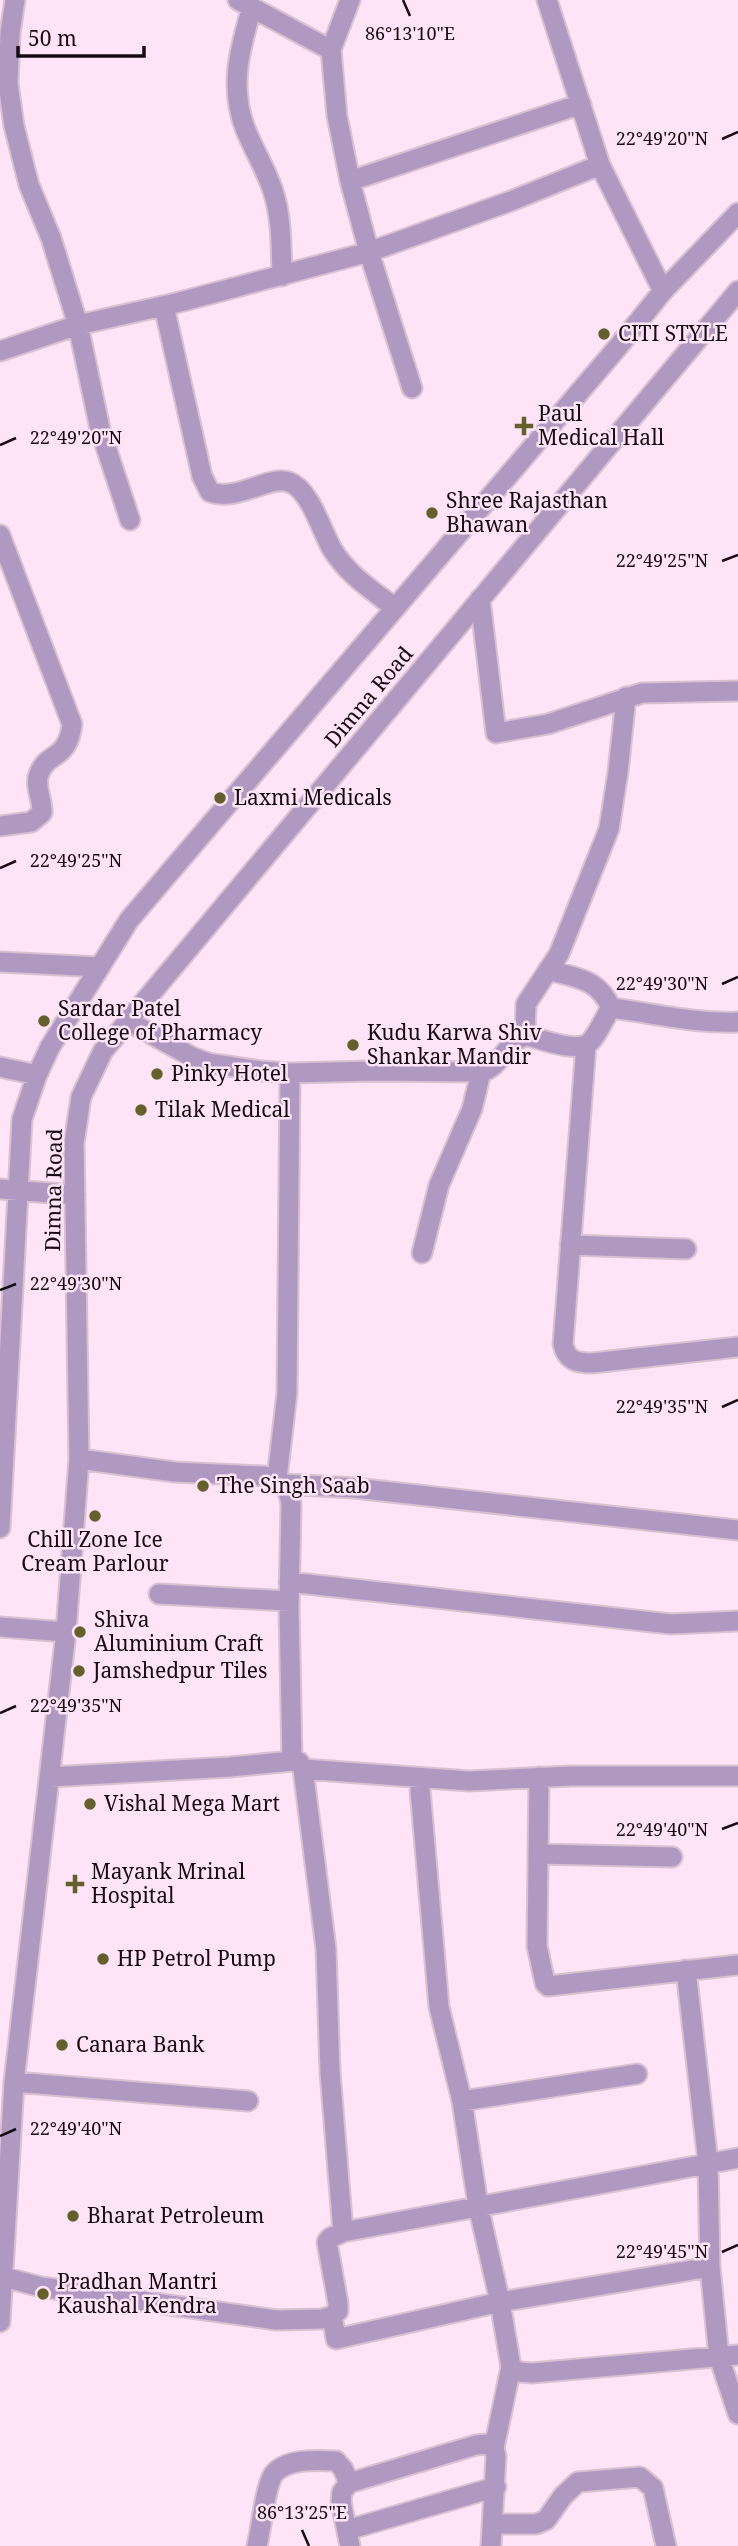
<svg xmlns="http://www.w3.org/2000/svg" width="738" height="2546" font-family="'Noto Serif',serif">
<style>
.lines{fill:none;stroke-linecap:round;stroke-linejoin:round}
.minor-casing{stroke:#d9c1d2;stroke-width:23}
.minor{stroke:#b099c1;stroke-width:19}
.ticks{fill:none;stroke:#160b13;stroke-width:2.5}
.poi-dot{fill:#64602d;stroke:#fee4f6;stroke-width:2.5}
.labels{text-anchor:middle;stroke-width:5;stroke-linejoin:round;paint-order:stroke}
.poi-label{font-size:21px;fill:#160b13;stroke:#fee4f6;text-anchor:start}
.street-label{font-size:21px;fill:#160b13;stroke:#fee4f6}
.ticks-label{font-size:18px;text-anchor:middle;fill:#160b13;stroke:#fee4f6;stroke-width:5;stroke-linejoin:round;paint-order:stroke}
</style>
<rect width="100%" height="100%" fill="#fee4f6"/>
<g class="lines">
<defs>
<path id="minor" d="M15,0L10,33L8,83L14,126L29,185L51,238L78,325L100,429L130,520
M238,0L331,50
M547,0L600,165L663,291
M252,7C240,48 229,86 245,128C253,149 266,169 273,191C282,218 281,248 282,276
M350,181L337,116L331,50L350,0
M164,306L202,476L210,492C237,502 269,475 289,482C310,489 322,532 332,549C348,575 372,590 395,608
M0,351L78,325L176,303L369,252L511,201L600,165
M412,388L369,252L350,181L581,104
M0,535L72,724C68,761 47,751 39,774C34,785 43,801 42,813L31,822L0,826
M480,599L496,733L548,724L642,693L738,691
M0,962L100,967
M548,970C576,978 598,978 611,1008
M128,1021L192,1057L208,1063L261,1071L290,1073L374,1071L481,1072C500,1067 506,1044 525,1035C541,1039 577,1054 590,1042C599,1033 604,1018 611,1008C653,1013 695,1024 738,1022
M525,1035L526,1004L559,954L609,829L618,772L626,697
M586,1045L563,1344C566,1360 576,1363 592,1363L738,1347
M0,1067L37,1075
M0,1189L75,1195
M570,1245L686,1249
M422,1253L439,1185L472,1109L481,1072
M79,1459L175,1472L263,1476C282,1479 288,1485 291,1504L289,1607L292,1761
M277,1478L287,1393L290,1073
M285,1484L354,1488L738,1530
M0,1528L22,1119L37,1075L50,1047L129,920L617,348L663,291L738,213
M289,1582L671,1624L738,1621
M159,1594L289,1601
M0,1627L66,1632
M303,1769L469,1781L571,1776H738
M50,1777L230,1767L292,1761L299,1762L303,1769L326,1949L330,2072L343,2232
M539,1777L537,1946L545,1983L548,1986L738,1965
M419,1778L439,2007L462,2101L478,2205L500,2302L511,2367L519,2372L532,2373L738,2355
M538,1854L672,1857
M686,1970L708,2163L710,2267L719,2357L738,2414
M14,2082L248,2101
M462,2101L637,2074
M0,2276L41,2287L276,2320L322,2319L332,2316L338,2311V2303L327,2242L330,2238L343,2232L738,2158
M332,2316L336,2339L500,2302L710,2267
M0,2322L14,2082L66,1632L79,1459L74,1143L81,1097L103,1051L738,291
M494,2448L511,2367
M493,2524H536L546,2520L563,2496L578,2482L640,2477L653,2488L666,2546
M347,2530L496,2487
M257,2546C261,2530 265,2488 273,2475C285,2458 318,2460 336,2461L343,2469L349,2483
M350,2546L341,2502L342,2492L349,2483L476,2445L487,2444L494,2448L496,2456L491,2546"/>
</defs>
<use href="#minor" class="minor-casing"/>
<use href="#minor" class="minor"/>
</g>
<path class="ticks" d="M403,0L410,16M722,139L738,132M0,445L16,438M722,561L738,555M0,868L16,861M722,984L738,977M0,1290L16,1284M722,1407L738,1400M0,1713L16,1706M722,1829L738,1823M0,2136L16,2129M722,2252L738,2245M302,2530L309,2546"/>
<g class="poi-dot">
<circle cx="604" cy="334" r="7"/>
<path d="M520.5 415.5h7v7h7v7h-7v7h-7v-7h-7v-7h7z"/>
<circle cx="432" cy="513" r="7"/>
<circle cx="220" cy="798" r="7"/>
<circle cx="44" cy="1021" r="7"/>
<circle cx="353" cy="1045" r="7"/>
<circle cx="157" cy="1074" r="7"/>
<circle cx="141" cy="1110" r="7"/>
<circle cx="203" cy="1486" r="7"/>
<circle cx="95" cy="1516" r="7"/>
<circle cx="80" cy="1632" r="7"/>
<circle cx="79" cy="1671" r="7"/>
<circle cx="90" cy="1804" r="7"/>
<path d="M71.5 1873.5h7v7h7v7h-7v7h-7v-7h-7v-7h7z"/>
<circle cx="103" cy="1959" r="7"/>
<circle cx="62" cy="2045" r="7"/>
<circle cx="73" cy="2216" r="7"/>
<circle cx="43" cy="2294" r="7"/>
</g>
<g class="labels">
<g class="poi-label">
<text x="618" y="341">CITI STYLE</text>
<text x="538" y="421">Paul<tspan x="538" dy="24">Medical Hall</tspan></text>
<text x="446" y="508">Shree Rajasthan<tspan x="446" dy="24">Bhawan</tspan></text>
<text x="234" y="805">Laxmi Medicals</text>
<text x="58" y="1016">Sardar Patel<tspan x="58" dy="24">College of Pharmacy</tspan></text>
<text x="367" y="1040">Kudu Karwa Shiv<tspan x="367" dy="24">Shankar Mandir</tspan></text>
<text x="171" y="1081">Pinky Hotel</text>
<text x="155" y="1117">Tilak Medical</text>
<text x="217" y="1493">The Singh Saab</text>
<text x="95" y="1547" text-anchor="middle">Chill Zone Ice<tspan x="95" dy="24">Cream Parlour</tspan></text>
<text x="94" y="1627">Shiva<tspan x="94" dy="24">Aluminium Craft</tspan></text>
<text x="93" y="1678">Jamshedpur Tiles</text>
<text x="104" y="1811">Vishal Mega Mart</text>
<text x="91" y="1879">Mayank Mrinal<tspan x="91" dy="24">Hospital</tspan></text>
<text x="117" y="1966">HP Petrol Pump</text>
<text x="76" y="2052">Canara Bank</text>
<text x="87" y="2223">Bharat Petroleum</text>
<text x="57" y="2289">Pradhan Mantri<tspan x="57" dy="24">Kaushal Kendra</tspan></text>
</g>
<g class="street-label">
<text transform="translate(369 697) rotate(-50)" y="7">Dimna Road</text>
<text transform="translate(54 1190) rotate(-89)" y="7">Dimna Road</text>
</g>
</g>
<g class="ticks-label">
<text x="410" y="40">86°13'10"E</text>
<text x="662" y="145">22°49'20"N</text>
<text x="76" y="444">22°49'20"N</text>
<text x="662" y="567">22°49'25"N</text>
<text x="76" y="867">22°49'25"N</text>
<text x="662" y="990">22°49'30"N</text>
<text x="76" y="1290">22°49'30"N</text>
<text x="662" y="1413">22°49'35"N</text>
<text x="76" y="1712">22°49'35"N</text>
<text x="662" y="1836">22°49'40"N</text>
<text x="76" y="2135">22°49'40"N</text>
<text x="662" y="2258">22°49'45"N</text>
<text x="302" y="2519">86°13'25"E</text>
</g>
<path d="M18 46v10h126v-10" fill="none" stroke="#160b13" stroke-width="3.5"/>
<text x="28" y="46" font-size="21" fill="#160b13" stroke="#fee4f6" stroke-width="5" paint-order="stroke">50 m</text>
</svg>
